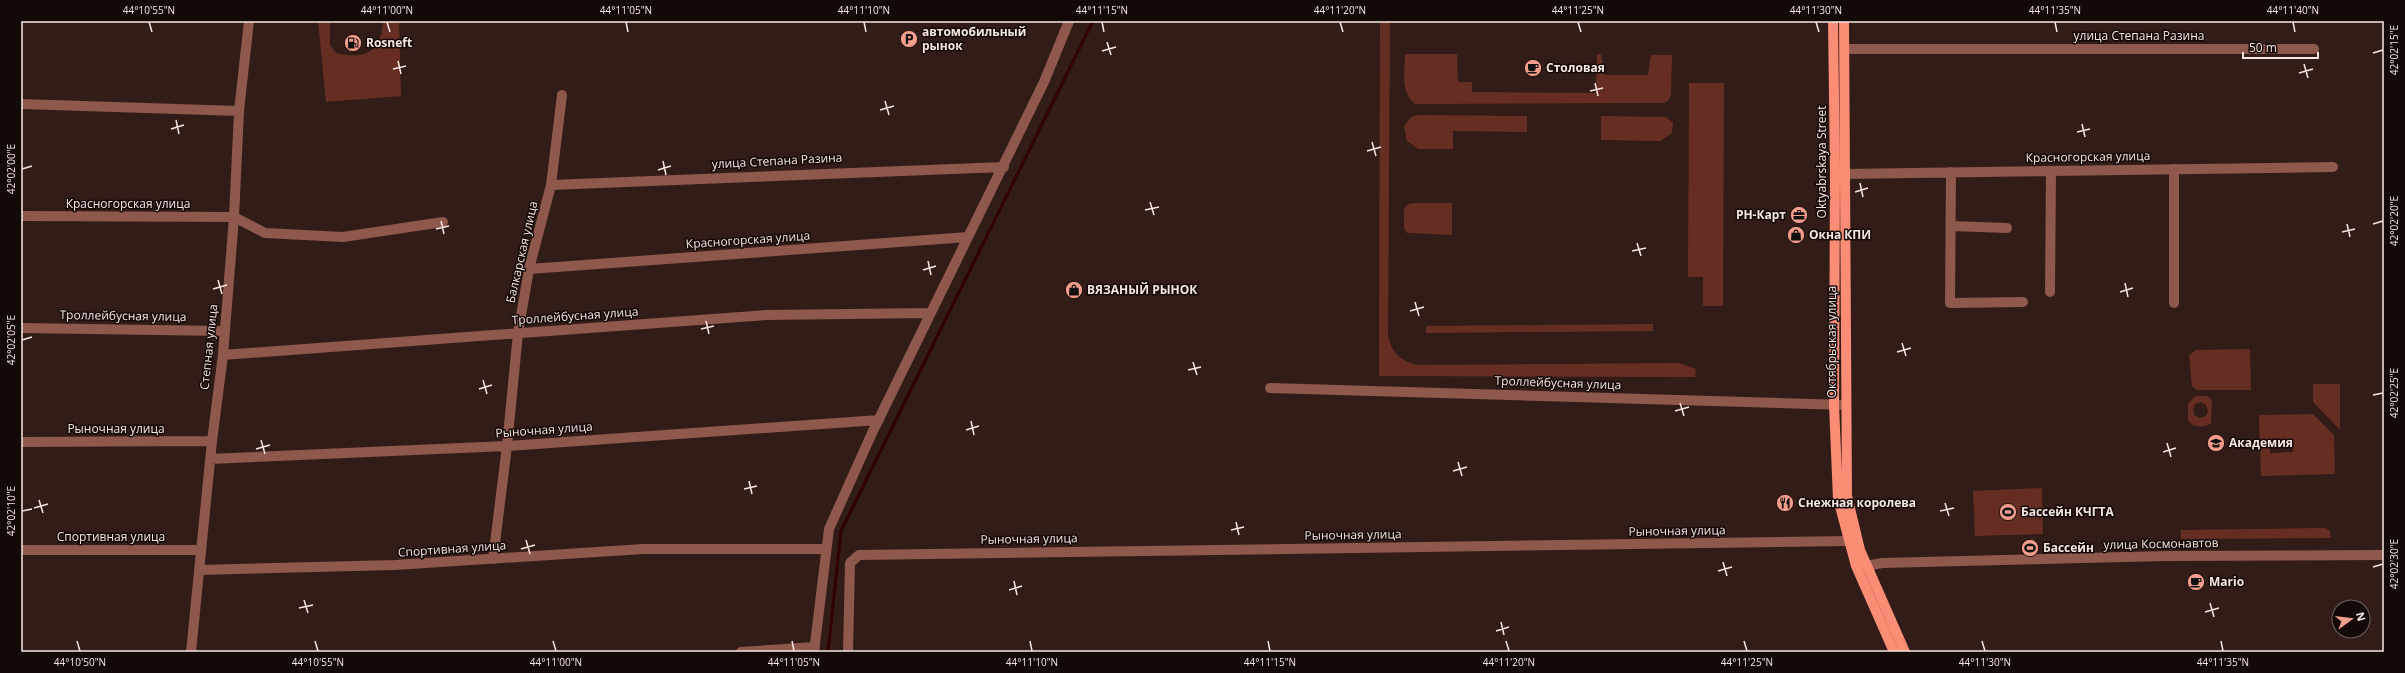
<svg xmlns="http://www.w3.org/2000/svg" width="2405" height="673" font-family="'Open Sans',sans-serif">
<style>
.green{fill:#662e23;fill-rule:evenodd}
.lines{fill:none;stroke-linecap:round;stroke-linejoin:round}
.stream{stroke:#300000;stroke-width:3}
.minor{stroke:#8e584d;stroke-width:10}
.major{stroke:#fb8c76;stroke-width:10}
.ticks{fill:none;stroke:#f7e7e3;stroke-width:1.5}
.labels{text-anchor:middle;stroke-width:3;stroke-linejoin:round;paint-order:stroke}
.poi-label{font-size:12px;font-weight:bold;fill:#f7e7e3;stroke:#130907;text-anchor:start}
.street-label{font-size:12px;fill:#f7e7e3;stroke:#130907}
.neatline{fill:none;stroke:#f7e7e3;stroke-width:1.5}
.ticks-label{font-size:10px;text-anchor:middle;fill:#f7e7e3}
</style>
<rect width="100%" height="100%" fill="#321c17"/>
<path class="green" d="M318,21H330V45L336,53C365,60 382,52 383,21H399L401,96L326,102Z
M1380,21H1390L1388,335C1391,352 1400,361 1417,365L1679,363L1696,369L1695,377L1379,376Z
M1405,54H1457L1458,82H1472V92L1596,93L1597,54H1601L1605,75H1648L1651,55H1672L1671,95L1668,101L1663,103L1415,104C1400,93 1405,70 1405,54Z
M1689,83H1724L1723,306H1703V277H1688Z
M1419,115L1527,116V132L1453,131V149H1418L1407,141L1404,126L1411,117Z
M1601,116L1666,117L1673,123L1672,133L1660,141L1601,140Z
M1417,203H1452V235L1407,233L1404,228V209L1408,204Z
M1653,324V331L1426,333V326Z
M2250,349L2251,390H2197L2192,386L2189,355L2196,350Z
M2313,384H2340V430L2313,402Z
M2196,396H2207L2212,400L2211,423C2205,428 2194,428 2188,421V403ZM2201,402L2206,405L2208,411L2206,416L2200,418L2194,415L2193,409L2195,404Z
M2313,414L2334,435L2335,474L2261,476L2259,415ZM2270,439H2292L2293,452L2270,453Z
M2042,488L2043,534L1975,536L1973,491Z
M2325,528L2330,531L2331,538L2181,539V530Z"/>
<g class="lines">
<path class="stream" d="M828,652L841,531L1093,21"/>
<path class="minor" d="M1844,49H2314
M21,104L239,111
M1951,172L1950,303L2023,302
M1844,174L2333,167
M551,185L1004,167
M21,216L234,217L265,233L343,237L443,222
M1951,226L2007,228
M529,269L968,237
M2050,292L2051,171
M2174,303V169
M21,328L224,331
M223,355L766,315L930,313
M1270,388L1845,405
M21,442L212,441
M210,459L507,446L879,420
M21,550H201
M493,559L507,446L518,333L529,269L551,185L562,95
M1866,566L1882,563L2167,556L2384,555
M199,570L395,565L643,549H826
M191,652L212,441L223,355L234,217L239,111L249,21
M741,652L815,647
M814,652L829,529L872,433L1044,82L1069,21
M848,652L850,563L859,555L1848,541"/>
<path class="major" d="M1833,21L1835,174L1834,405L1838,499L1856,566L1894,652
M1844,21L1847,496L1860,550L1905,652"/>
</g>
<path class="ticks" d="M149,22L152,32M387,22L390,32M626,22L628,32M864,22L866,32M1102,22L1104,32M1340,22L1343,32M1578,22L1581,32M1816,22L1819,32M2055,22L2057,32M2293,22L2295,32M1107,42L1111,55M1102,51L1116,47M2373,53L2383,50M398,61L401,74M2304,64L2308,78M393,69L406,66M2299,73L2313,69M1595,83L1598,96M1590,91L1603,88M885,101L889,115M880,110L894,106M176,120L179,134M2082,124L2085,137M171,129L184,125M2077,132L2090,129M1372,142L1376,156M1367,151L1381,147M663,161L666,175M22,169L32,166M658,170L671,166M1860,183L1863,197M1855,192L1868,188M1150,202L1154,215M1145,210L1159,207M441,221L444,234M2347,224L2350,237M2373,224L2383,221M436,229L449,226M2342,232L2355,229M1637,243L1641,256M1632,251L1646,248M928,261L931,275M923,270L936,266M218,280L222,294M2125,283L2128,297M213,289L227,285M2120,292L2133,288M1415,302L1419,316M1410,311L1424,307M706,321L709,334M701,329L714,326M22,340L32,337M1902,343L1906,356M1897,352L1911,348M1193,362L1197,375M1188,370L1201,367M483,380L487,394M479,389L492,385M2373,395L2383,393M1680,403L1684,416M1675,411L1689,407M971,421L974,435M966,430L979,426M261,440L265,454M2167,443L2171,457M256,449L270,445M2163,452L2176,448M1458,462L1462,476M1453,471L1467,467M749,481L752,494M744,489L757,486M39,500L43,513M1945,503L1949,516M34,508L48,504M22,511L32,509M1940,511L1954,508M1236,522L1239,535M1231,530L1244,527M526,540L530,554M521,549L535,545M1723,562L1727,576M2373,567L2383,564M1718,571L1732,567M1014,581L1017,595M1009,590L1022,586M304,600L308,613M2210,603L2214,617M299,608L313,605M2205,612L2219,608M1501,622L1504,635M1496,631L1509,627M77,641L80,651M315,641L318,651M553,641L556,651M792,641L794,651M1030,641L1032,651M1268,641L1270,651M1506,641L1509,651M1744,641L1747,651M1982,641L1985,651M2221,641L2223,651"/>
<defs>
<symbol id="parking-disc" viewBox="-11 -11 22 22"><circle r="9.5" fill="#f49d8c" stroke="#130907"/><path d="M-3.5-5.5H1a3.5 3.5 0 0 1 0 7H-1V5.5H-3.5ZM-1-3.4V-.6H.8a1.4 1.4 0 0 0 0-2.8Z" fill="#111"/></symbol>
<symbol id="fuel-disc" viewBox="-11 -11 22 22"><circle r="9.5" fill="#f49d8c" stroke="#130907"/><path d="M-5.5-6h7V0h2V4h1.3V-2.5L3-4.5l.8-.8L6-3V5H2.5V1h-1V6h-7ZM-4.2-4.7v3.2H.2V-4.7Z" fill="#111"/></symbol>
<symbol id="cafe-disc" viewBox="-11 -11 22 22"><circle r="9.5" fill="#f49d8c" stroke="#130907"/><path d="M-5.5-4.5H6V0H3Q3 3.5 0 3.5H-2.5Q-5.5 3.5-5.5 0ZM3-3.2v2h1.7v-2ZM-6 4.5H4V6H-6Z" fill="#111"/></symbol>
<symbol id="office-disc" viewBox="-11 -11 22 22"><circle r="9.5" fill="#f49d8c" stroke="#130907"/><path d="M-6-3h4V-5.5h4V-3h4V5H-6ZM-1-4.5V-3h2v-1.5ZM-6 0V1H6V0Z" fill="#111"/></symbol>
<symbol id="shop-disc" viewBox="-11 -11 22 22"><circle r="9.5" fill="#f49d8c" stroke="#130907"/><path d="M-5-2.5h2.3a2.7 3.5 0 0 1 5.4 0H5L5.5 6h-11ZM-1.5-2.5h3a1.5 2.3 0 0 0-3 0Z" fill="#111"/></symbol>
<symbol id="school-disc" viewBox="-11 -11 22 22"><circle r="9.5" fill="#f49d8c" stroke="#130907"/><path d="M0-5L7-2L0 1L-7-2ZM-4 1L0 2.5L4 1V4Q0 6-4 4Z" fill="#111"/></symbol>
<symbol id="restaurant-disc" viewBox="-11 -11 22 22"><circle r="9.5" fill="#f49d8c" stroke="#130907"/><path d="M-5-6h1v4h1v-4h1v4h1v-4h1v5L-1.5 .5V6h-2V.5L-5-1ZM5-6V6H3V1.5H1.5Q1.5-4 5-6Z" fill="#111"/></symbol>
<symbol id="stadium-disc" viewBox="-11 -11 22 22"><circle r="9.5" fill="#f49d8c" stroke="#130907"/><path d="M0-5a6.5 5 0 1 0 0 10a6.5 5 0 1 0 0-10ZM-3.5-1.8h7v3.6h-7Z" fill="#111"/></symbol>
</defs>
<g fill-rule="evenodd">
<use href="#parking-disc" x="899" y="29" width="20" height="20"/>
<use href="#fuel-disc" x="343" y="33" width="20" height="20"/>
<use href="#cafe-disc" x="1523" y="58" width="20" height="20"/>
<use href="#office-disc" x="1789" y="205" width="20" height="20"/>
<use href="#shop-disc" x="1786" y="225" width="20" height="20"/>
<use href="#shop-disc" x="1064" y="280" width="20" height="20"/>
<use href="#school-disc" x="2206" y="433" width="20" height="20"/>
<use href="#restaurant-disc" x="1775" y="493" width="20" height="20"/>
<use href="#stadium-disc" x="1998" y="502" width="20" height="20"/>
<use href="#stadium-disc" x="2020" y="538" width="20" height="20"/>
<use href="#cafe-disc" x="2186" y="572" width="20" height="20"/>
</g>
<g class="labels">
<g class="poi-label">
<text x="922" y="36">автомобильный<tspan x="922" dy="14">рынок</tspan></text>
<text x="366" y="47">Rosneft</text>
<text x="1546" y="72">Столовая</text>
<text x="1786" y="219" text-anchor="end">РН-Карт</text>
<text x="1809" y="239">Окна КПИ</text>
<text x="1087" y="294">ВЯЗАНЫЙ РЫНОК</text>
<text x="2229" y="447">Академия</text>
<text x="1798" y="507">Снежная королева</text>
<text x="2021" y="516">Бассейн КЧГТА</text>
<text x="2043" y="552">Бассейн</text>
<text x="2209" y="586">Mario</text>
</g>
<g class="street-label">
<text x="2139" y="40">улица Степана Разина</text>
<text transform="translate(2088 157) rotate(-1)" y="4">Красногорская улица</text>
<text transform="translate(777 161) rotate(-3)" y="4">улица Степана Разина</text>
<text transform="translate(1822 162) rotate(-90)" y="4">Oktyabrskaya Street</text>
<text x="128" y="208">Красногорская улица</text>
<text transform="translate(748 240) rotate(-4)" y="4">Красногорская улица</text>
<text transform="translate(522 252) rotate(-77)" y="4">Балкарская улица</text>
<text transform="translate(123 316) rotate(1)" y="4">Троллейбусная улица</text>
<text transform="translate(575 316) rotate(-4)" y="4">Троллейбусная улица</text>
<text transform="translate(1832 342) rotate(-90)" y="4">Октябрьская улица</text>
<text transform="translate(209 347) rotate(-84)" y="4">Степная улица</text>
<text transform="translate(1558 383) rotate(2)" y="4">Троллейбусная улица</text>
<text x="116" y="433">Рыночная улица</text>
<text transform="translate(544 430) rotate(-4)" y="4">Рыночная улица</text>
<text transform="translate(1677 531) rotate(-1)" y="4">Рыночная улица</text>
<text transform="translate(1353 535) rotate(-1)" y="4">Рыночная улица</text>
<text x="111" y="541">Спортивная улица</text>
<text transform="translate(1029 539) rotate(-1)" y="4">Рыночная улица</text>
<text transform="translate(2161 544) rotate(-1)" y="4">улица Космонавтов</text>
<text transform="translate(452 549) rotate(-4)" y="4">Спортивная улица</text>
</g>
</g>
<rect width="2405" height="673" fill="none" stroke="#130907" stroke-width="44"/>
<g transform="translate(2351 619) rotate(75)"><circle r="19" fill="#130907" stroke="#6e625f"/>
<path d="M0-3L7 15L0 10L-7 15Z" fill="#f49d8c"/>
<text y="-6" font-size="11" font-weight="bold" text-anchor="middle" fill="#f7e7e3">N</text>
</g>
<path d="M2243 52v6h75v-6" fill="none" stroke="#f7e7e3" stroke-width="2"/>
<text x="2249" y="52" font-size="12" fill="#f7e7e3" stroke="#130907" stroke-width="3" paint-order="stroke">50 m</text>
<rect x="22" y="22" width="2361" height="629" class="neatline"/>
<g class="ticks-label">
<text x="149" y="14">44°10'55"N</text>
<text x="387" y="14">44°11'00"N</text>
<text x="626" y="14">44°11'05"N</text>
<text x="864" y="14">44°11'10"N</text>
<text x="1102" y="14">44°11'15"N</text>
<text x="1340" y="14">44°11'20"N</text>
<text x="1578" y="14">44°11'25"N</text>
<text x="1816" y="14">44°11'30"N</text>
<text x="2055" y="14">44°11'35"N</text>
<text x="2293" y="14">44°11'40"N</text>
<text transform="translate(2394 50) rotate(-90)" y="4">42°02'15"E</text>
<text transform="translate(11 169) rotate(-90)" y="4">42°02'00"E</text>
<text transform="translate(2394 221) rotate(-90)" y="4">42°02'20"E</text>
<text transform="translate(11 340) rotate(-90)" y="4">42°02'05"E</text>
<text transform="translate(2394 393) rotate(-90)" y="4">42°02'25"E</text>
<text transform="translate(11 511) rotate(-90)" y="4">42°02'10"E</text>
<text transform="translate(2394 564) rotate(-90)" y="4">42°02'30"E</text>
<text x="80" y="666">44°10'50"N</text>
<text x="318" y="666">44°10'55"N</text>
<text x="556" y="666">44°11'00"N</text>
<text x="794" y="666">44°11'05"N</text>
<text x="1032" y="666">44°11'10"N</text>
<text x="1270" y="666">44°11'15"N</text>
<text x="1509" y="666">44°11'20"N</text>
<text x="1747" y="666">44°11'25"N</text>
<text x="1985" y="666">44°11'30"N</text>
<text x="2223" y="666">44°11'35"N</text>
</g>
</svg>
